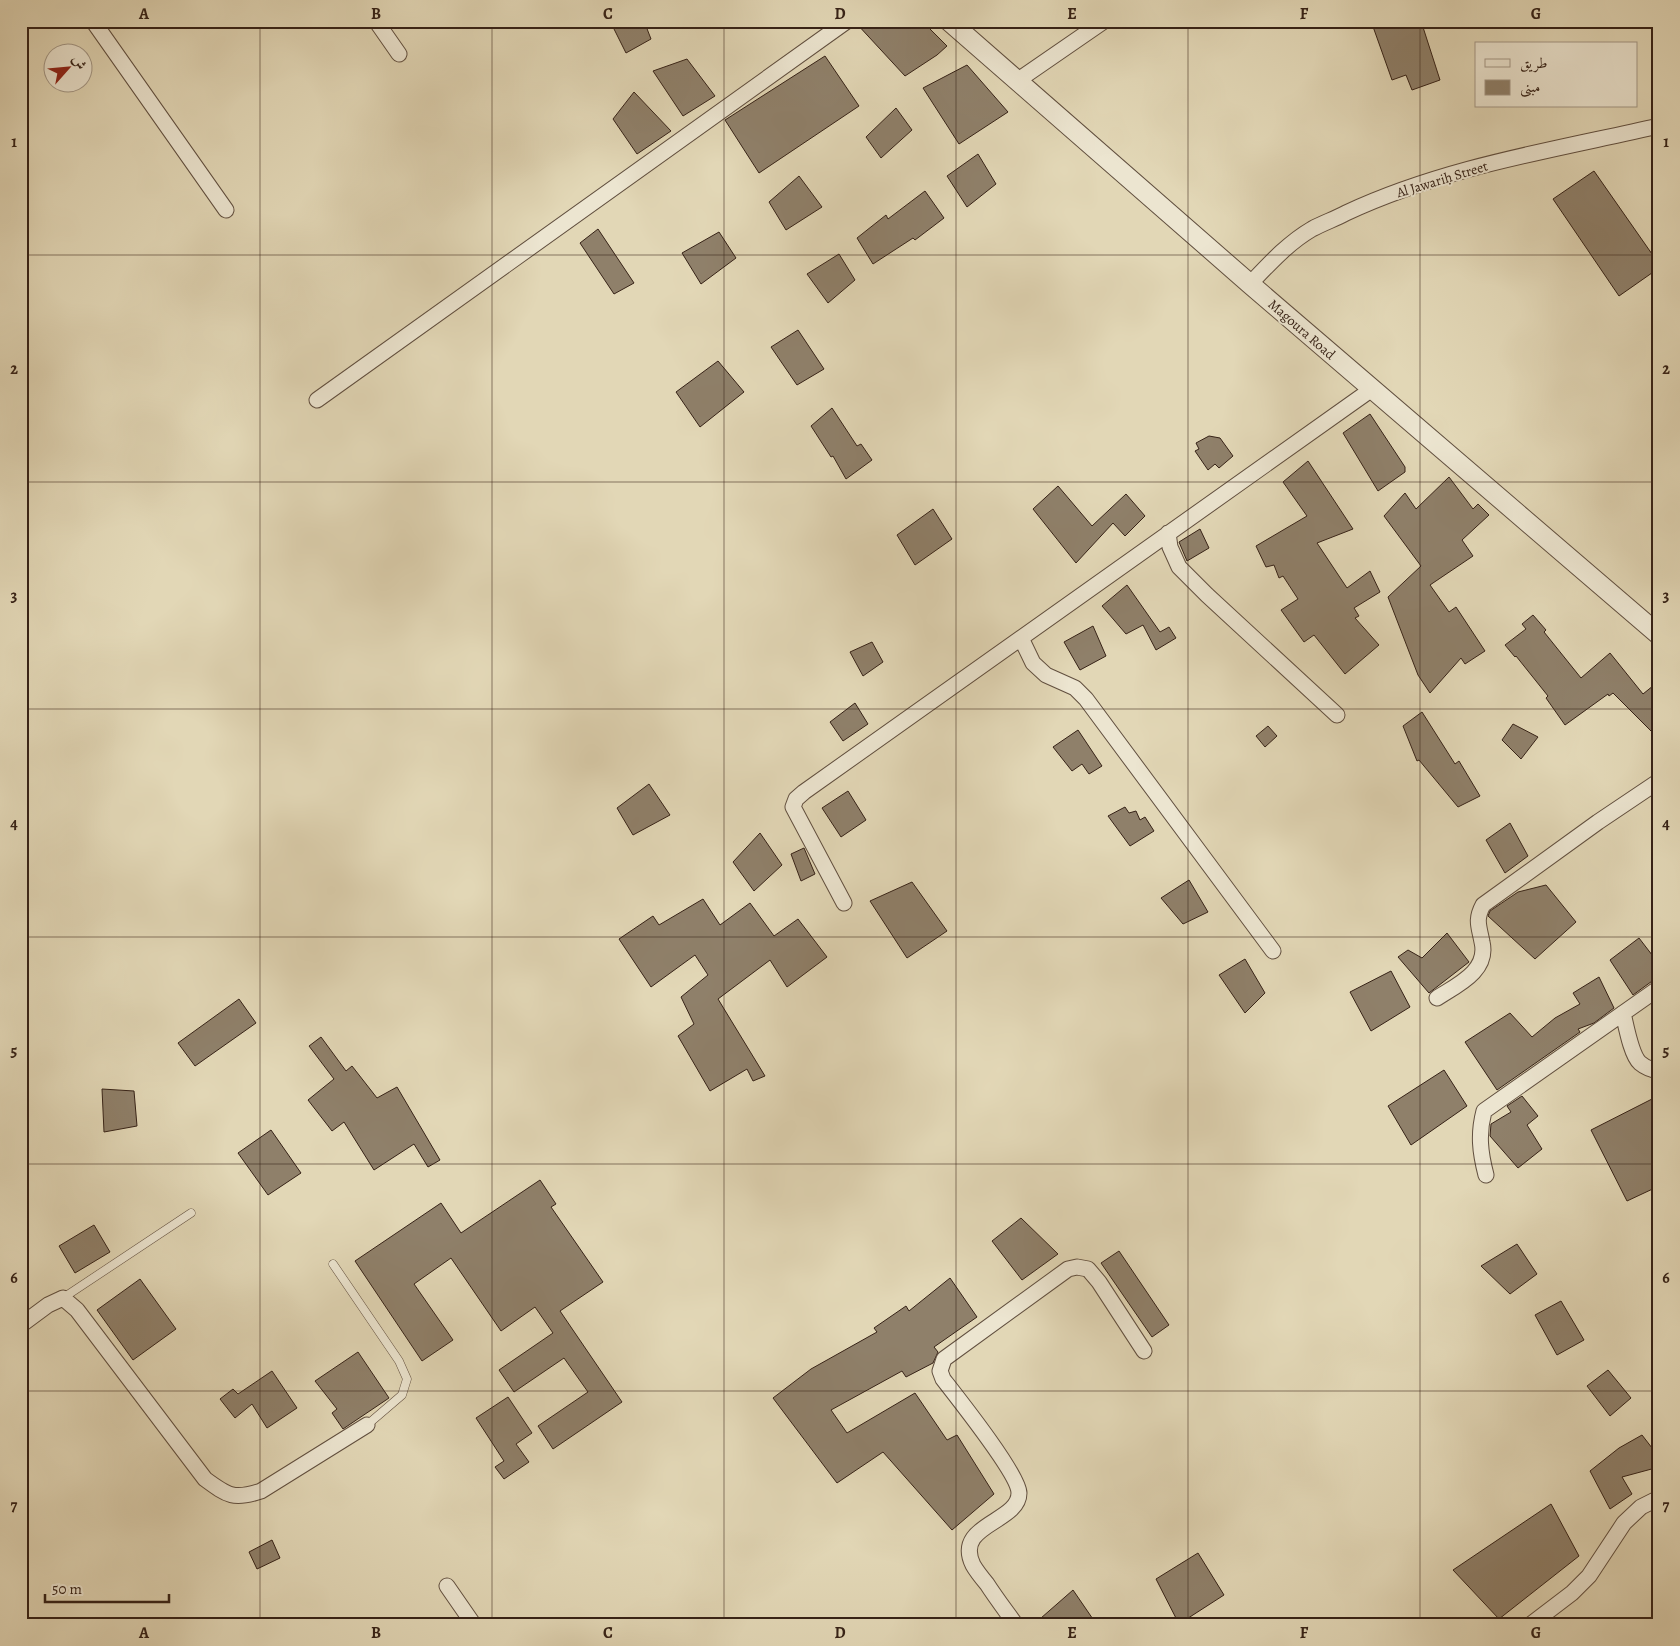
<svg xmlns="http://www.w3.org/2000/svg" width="1680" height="1646" font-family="Alegreya,Amiri,serif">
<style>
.building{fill:#8f806a;stroke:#362217}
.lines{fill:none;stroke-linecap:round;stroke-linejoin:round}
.service-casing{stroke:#614f3f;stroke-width:9}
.minor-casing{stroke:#614f3f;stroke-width:17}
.tertiary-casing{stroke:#614f3f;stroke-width:21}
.service{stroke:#ece5d0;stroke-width:8}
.minor{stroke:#ece5d0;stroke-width:15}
.tertiary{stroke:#ece5d0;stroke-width:19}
.grid{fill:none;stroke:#362217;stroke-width:1;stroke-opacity:0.55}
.labels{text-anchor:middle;stroke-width:4;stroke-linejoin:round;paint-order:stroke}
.street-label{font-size:14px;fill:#362217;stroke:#ece5d0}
.neatline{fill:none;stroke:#362217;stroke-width:2}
.grid-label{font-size:16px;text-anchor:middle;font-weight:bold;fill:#362217}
</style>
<rect width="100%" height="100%" fill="#e2d7b6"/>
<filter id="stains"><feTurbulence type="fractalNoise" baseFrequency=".004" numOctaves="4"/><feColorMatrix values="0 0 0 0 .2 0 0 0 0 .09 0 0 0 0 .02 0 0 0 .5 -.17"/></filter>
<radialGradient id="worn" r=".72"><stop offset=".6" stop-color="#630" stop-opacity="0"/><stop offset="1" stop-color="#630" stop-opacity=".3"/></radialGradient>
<path class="building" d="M610,21H644L651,39L626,53Z
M856,21H922L947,46L937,55L905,76L856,23Z
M1371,21H1421L1440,80L1412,90L1406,75L1392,80Z
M825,56L859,106L759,173L725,120Z
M687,59L715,96L683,116L653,71Z
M967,65L1008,112L959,144L923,88Z
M634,92L671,131L637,154L613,119Z
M896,108L912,130L881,158L866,137Z
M978,154L996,184L967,207L947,176Z
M1594,171L1659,264V268L1619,296L1553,199Z
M799,176L822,207L786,230L769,202Z
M925,191L944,218L915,240L913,238L873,264L857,238L886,215L888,219Z
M598,229L634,283L614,294L580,243Z
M719,232L736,258L701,284L682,253Z
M839,254L855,280L828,303L807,274Z
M798,330L824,369L797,385L771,347Z
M718,361L744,392L700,427L676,392Z
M832,408L857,446L861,444L872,460L846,479L833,456L831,457L811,426Z
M1370,414L1405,467V472L1378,491L1343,433Z
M1209,436L1220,438L1233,456L1219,468L1215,464L1208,470L1195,451L1199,449L1196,443Z
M1308,461L1353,529L1317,543L1347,588L1370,571L1380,592L1354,608L1359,616L1355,618L1379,645L1345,674L1314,635L1304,642L1281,610L1298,599L1283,576L1279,578L1274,565L1266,567L1256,546L1307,516L1283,482Z
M1449,477L1473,509L1478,504L1489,515L1462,540L1473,556L1430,585L1449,612L1456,607L1485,651L1465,664L1461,658L1430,693L1418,675L1388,597L1421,566L1384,516L1405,493L1416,509Z
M1058,486L1092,526L1126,494L1145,516L1125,536L1113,523L1076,563L1033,509Z
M933,509L952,539L915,565L897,535Z
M1200,529L1209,548L1187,561L1179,542Z
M1127,585L1160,632L1169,627L1176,638L1156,650L1143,625L1126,634L1102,606Z
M1533,615L1546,630L1544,632L1581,678L1610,653L1643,694L1659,681V739L1613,693L1609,696L1608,694L1565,725L1546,698L1548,696L1516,656L1515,657L1505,645L1526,629L1522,624Z
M1093,626L1106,656L1080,670L1064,642Z
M872,642L883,662L863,676L850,652Z
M855,703L868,724L843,741L830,722Z
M1422,712L1455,764L1459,761L1480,796L1458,807L1419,760L1417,761L1403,726Z
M1513,724L1538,737L1521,759L1502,740Z
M1268,726L1277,736L1265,747L1256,736Z
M1078,730L1102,766L1089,774L1082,764L1072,771L1053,747Z
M649,784L670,815L633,835L617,808Z
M848,791L866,820L841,837L822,808Z
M1125,807L1129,813L1136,811L1140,820L1145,817L1154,831L1130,846L1108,816Z
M1510,823L1528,856L1505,873L1486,840Z
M760,833L782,865L754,891L733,862Z
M804,848L815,874L801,881L791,854Z
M1189,880L1208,912L1183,924L1161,898Z
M912,882L947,931L907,958L870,901Z
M1546,885L1576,922L1535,959L1488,916L1490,911L1518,892Z
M703,899L720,925L750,903L774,936L798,919L827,957L787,987L770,960L718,999L765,1076L753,1081L747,1069L710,1091L678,1036L694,1024L681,997L708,975L695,955L651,987L619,939L653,916L659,925Z
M1447,933L1469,962L1429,993L1398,957L1408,950L1422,958Z
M1639,938L1659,964V976L1633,995L1610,960Z
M1245,959L1265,993L1245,1013L1219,975Z
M1391,971L1410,1007L1371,1031L1350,992Z
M1599,977L1614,1008L1594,1023L1578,1029L1580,1032L1497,1090L1465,1042L1510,1013L1532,1037L1555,1018L1580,1004L1573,993Z
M239,999L256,1023L195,1066L178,1043Z
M321,1037L346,1071L352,1066L377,1098L397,1087L440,1160L428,1167L414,1144L374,1170L344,1122L332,1131L308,1100L334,1079L309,1046Z
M1444,1070L1467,1106L1411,1145L1388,1106Z
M102,1089L134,1091L137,1126L104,1132Z
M1522,1096L1538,1116L1527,1125L1542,1149L1518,1168L1490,1136L1491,1124L1511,1112L1507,1106Z
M1652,1099L1659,1111V1186L1627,1201L1591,1130Z
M271,1130L301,1173L268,1195L238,1153Z
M540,1180L556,1204L551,1207L603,1282L560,1311L622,1402L553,1449L538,1426L588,1392L564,1358L514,1392L499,1370L553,1333L535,1307L501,1331L451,1258L414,1284L453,1340L422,1361L355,1261L441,1203L461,1233Z
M1021,1218L1058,1254L1022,1280L992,1241Z
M94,1225L110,1252L75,1273L59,1246Z
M1517,1244L1537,1274L1510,1294L1481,1266Z
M1119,1251L1169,1325L1152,1337L1101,1263Z
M950,1278L977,1317L934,1347L938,1352L933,1363L906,1377L902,1371L831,1410L847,1433L915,1393L947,1440L957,1435L994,1494L952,1530L883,1452L837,1483L773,1398L811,1369L877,1332L874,1328L906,1306L909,1311Z
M140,1279L176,1329L133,1360L97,1310Z
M1561,1301L1584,1340L1557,1355L1535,1315Z
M358,1352L389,1398L343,1429L332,1413L337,1409L315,1381Z
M1608,1370L1631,1398L1610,1416L1587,1386Z
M272,1371L297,1408L267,1428L252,1404L235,1418L220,1399L233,1389L238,1394Z
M508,1397L532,1433L516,1444L529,1462L504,1479L495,1467L504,1461L476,1418Z
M1642,1435L1659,1457V1467L1622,1477L1632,1494L1610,1509L1590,1471L1619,1448Z
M1551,1504L1579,1556L1499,1619L1453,1570Z
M272,1540L280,1558L257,1569L249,1552Z
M1198,1553L1224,1595L1179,1624L1156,1579Z
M1073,1590L1097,1625H1033Z"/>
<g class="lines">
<defs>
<path id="service" d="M333,1264L399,1361L407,1379L402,1395L367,1425
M63,1298L191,1213"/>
<path id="minor" d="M93,21L226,210
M376,21L399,54
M1657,21L1659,26
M1017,81L1104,21
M1250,284C1269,264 1288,243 1312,229C1323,223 1335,219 1346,213C1444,167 1553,150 1659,126
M317,400L847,21
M1168,533L1170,547L1179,567L1207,595L1337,715
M1021,638L1033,663L1046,675L1075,688L1086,699L1273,951
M844,903L793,807L796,799L804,792L1372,389
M1437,998C1457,985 1489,971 1482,942C1479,926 1475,920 1483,905L1598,822L1659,781
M1623,1013C1626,1025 1631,1055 1640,1063C1646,1068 1652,1070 1659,1071
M1486,1175C1480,1152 1478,1134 1484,1111L1659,988
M21,1325L48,1305L63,1298L77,1310L205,1479C228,1496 234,1500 261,1491L367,1425
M447,1586L474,1625
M1016,1625C1006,1611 996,1598 987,1584C982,1578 977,1572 973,1565C953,1524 1019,1523 1019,1493C1019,1475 957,1397 943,1379L940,1371L944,1359L1068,1269L1077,1267L1088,1269L1099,1282L1144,1351
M1530,1625L1572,1593L1589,1576L1624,1523L1641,1507L1659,1498"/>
<path id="tertiary" d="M949,21L1250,284L1659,635"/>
</defs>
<use href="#service" class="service-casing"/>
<use href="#minor" class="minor-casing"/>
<use href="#tertiary" class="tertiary-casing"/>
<use href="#service" class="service"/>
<use href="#minor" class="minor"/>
<use href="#tertiary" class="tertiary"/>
</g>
<path class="grid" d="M260,21V1625M492,21V1625M724,21V1625M956,21V1625M1188,21V1625M1420,21V1625M21,255H1659M21,482H1659M21,709H1659M21,937H1659M21,1164H1659M21,1391H1659"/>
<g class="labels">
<g class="street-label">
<text transform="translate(1442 179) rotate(-17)" y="5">Al Jawariḥ Street</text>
<text transform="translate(1302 329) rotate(41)" y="5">Magoura Road</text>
</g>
</g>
<rect width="1680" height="1646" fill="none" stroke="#e2d7b6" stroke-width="55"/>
<rect x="1475" y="42" width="162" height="65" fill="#ece5d0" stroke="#a39786"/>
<rect x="1485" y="59" width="25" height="8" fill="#ece5d0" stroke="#a39786"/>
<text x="1520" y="68" font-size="15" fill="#362217">طريق</text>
<rect x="1485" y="80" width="25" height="15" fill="#8f806a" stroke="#a39786"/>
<text x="1520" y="92" font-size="15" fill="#362217">مبنى</text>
<g transform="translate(68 68) rotate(63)"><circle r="24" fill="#ece5d0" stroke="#a39786"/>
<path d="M0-4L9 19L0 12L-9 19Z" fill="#8f2418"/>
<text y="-8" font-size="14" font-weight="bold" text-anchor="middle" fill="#362217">ش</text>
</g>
<path d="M45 1594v8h124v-8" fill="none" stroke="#362217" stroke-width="2.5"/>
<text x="52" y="1594" font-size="15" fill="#362217" stroke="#ece5d0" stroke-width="4" paint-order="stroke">50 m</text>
<rect x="28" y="28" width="1624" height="1590" class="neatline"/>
<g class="grid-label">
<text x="144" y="19">A</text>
<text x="376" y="19">B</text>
<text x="608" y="19">C</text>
<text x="840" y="19">D</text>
<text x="1072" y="19">E</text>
<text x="1304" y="19">F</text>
<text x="1536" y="19">G</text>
<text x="14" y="147">1</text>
<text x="1666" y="147">1</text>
<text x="14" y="374">2</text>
<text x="1666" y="374">2</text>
<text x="14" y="601">3</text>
<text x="1666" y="601">3</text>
<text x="14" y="829">4</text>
<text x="1666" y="829">4</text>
<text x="14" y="1056">5</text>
<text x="1666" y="1056">5</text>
<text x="14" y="1283">6</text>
<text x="1666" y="1283">6</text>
<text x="14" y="1511">7</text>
<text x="1666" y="1511">7</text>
<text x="144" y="1638">A</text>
<text x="376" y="1638">B</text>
<text x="608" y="1638">C</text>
<text x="840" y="1638">D</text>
<text x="1072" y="1638">E</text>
<text x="1304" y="1638">F</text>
<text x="1536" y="1638">G</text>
</g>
<rect width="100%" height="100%" filter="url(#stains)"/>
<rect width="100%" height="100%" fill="url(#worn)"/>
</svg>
